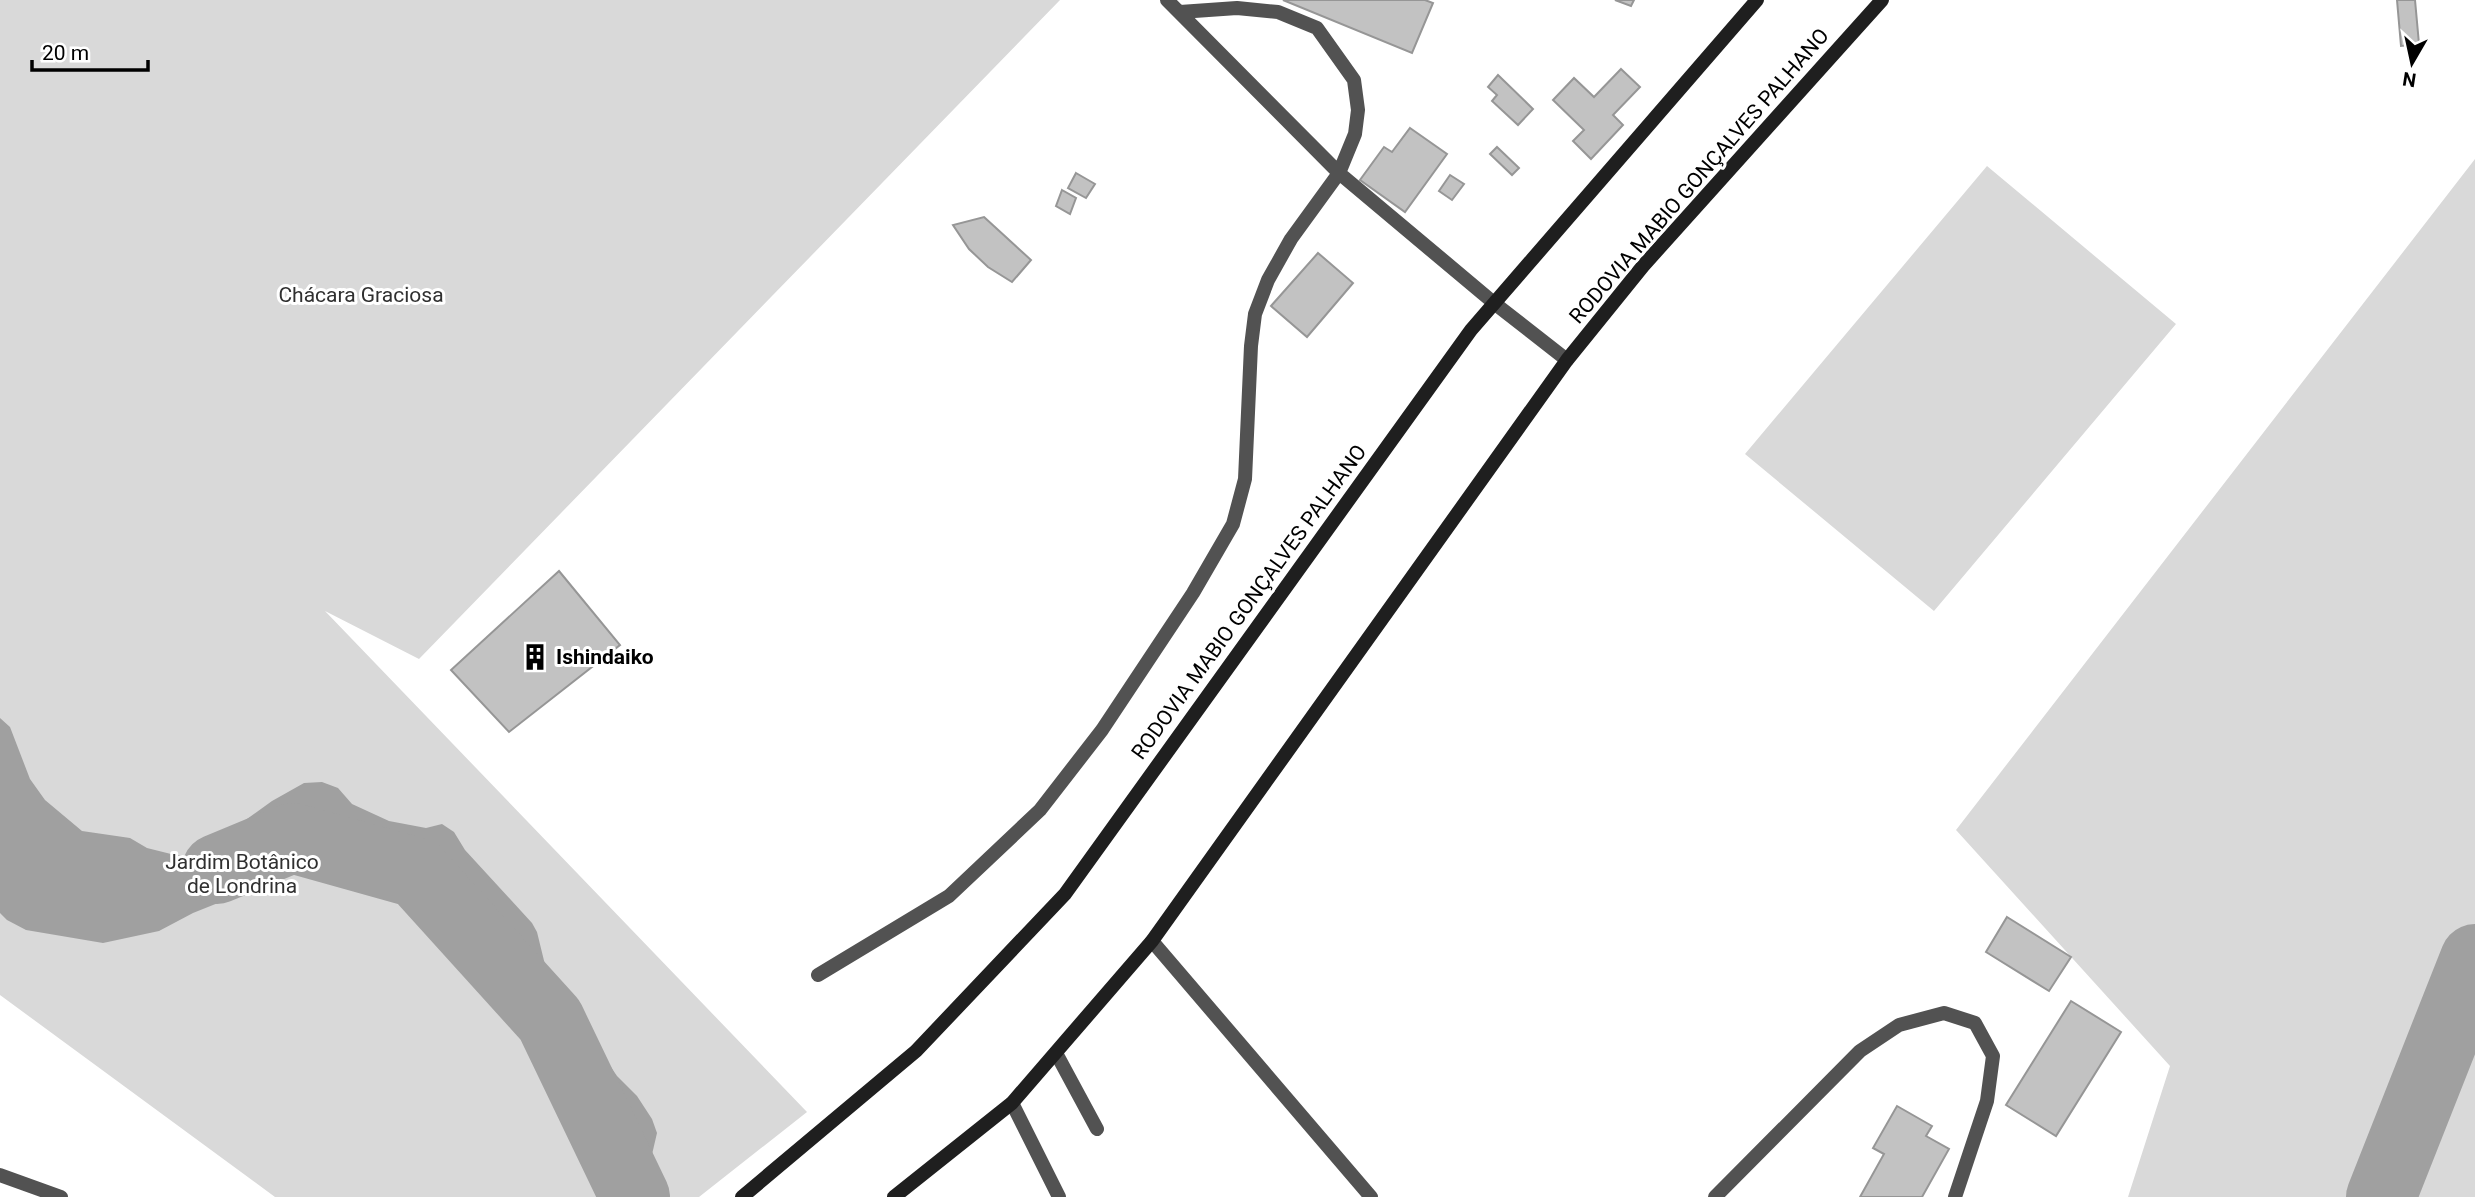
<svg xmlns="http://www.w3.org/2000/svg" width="2475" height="1197" font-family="Roboto,sans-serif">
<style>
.green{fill:#d9d9d9}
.water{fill:#a0a0a0}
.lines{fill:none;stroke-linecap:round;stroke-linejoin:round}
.river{stroke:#a0a0a0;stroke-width:70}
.building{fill:#c2c2c2;stroke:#969696;stroke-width:2}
.lane{stroke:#525252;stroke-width:14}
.street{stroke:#525252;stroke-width:14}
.secondary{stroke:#1f1f1f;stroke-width:14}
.labels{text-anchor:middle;stroke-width:6;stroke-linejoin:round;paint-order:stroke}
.street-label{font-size:21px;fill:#000;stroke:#fff}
.park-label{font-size:21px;fill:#303030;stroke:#fff}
.poi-label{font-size:21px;font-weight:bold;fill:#000;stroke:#fff;text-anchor:start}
</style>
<rect width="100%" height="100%" fill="#fff"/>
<path class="green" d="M0,0H1060L419,659L325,611L807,1112L699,1197H275L0,995Z
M2475,159V1197H2128L2170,1066L1956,830Z
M1987,166L2176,324L1934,611L1745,454Z"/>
<path class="water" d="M0,718L10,727L30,779L45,800L82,831L130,838L147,848L171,854L194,857L272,801L304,783L322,782L338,788L352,804L389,821L426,828L442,824L454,832L465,850L532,923L537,932L548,977L565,1009L598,1048L617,1076L637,1096L652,1119L657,1133L650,1163L651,1197H635L625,1177L628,1155L614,1124L552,1064L535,1025L479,968L473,939L449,906L434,890L391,854L378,848L331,834L314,836L308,839L295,858L253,889L193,913L159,931L103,943L26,930L7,920L0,913Z"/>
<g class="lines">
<path class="river" d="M217,869L292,838L417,873L550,1020L635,1197
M2381,1197L2475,959"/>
</g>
<path class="building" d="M1283,0H1425L1433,3L1412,53Z
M1615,0H1634L1631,6Z
M2397,0H2415L2419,44L2401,46Z
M1621,69L1640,87L1613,115L1623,125L1591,159L1573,141L1584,130L1553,100L1574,78L1594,97Z
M1498,75L1533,109L1518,125L1492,101L1497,95L1488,87Z
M1410,128L1447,154L1405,212L1360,180L1384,147L1392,152Z
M1497,147L1519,168L1512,175L1490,154Z
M1076,173L1095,184L1086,198L1068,188Z
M1450,175L1464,184L1452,200L1439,191Z
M1062,190L1076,198L1070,214L1056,206Z
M984,217L1031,260L1012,282L988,267L969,249L953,225Z
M1318,253L1353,283L1307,337L1271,306Z
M559,571L620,645L509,732L451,670Z
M2007,917L2071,957L2049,991L1986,952Z
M2071,1001L2121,1032L2056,1136L2006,1105Z
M1897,1106L1932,1126L1926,1136L1949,1149L1922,1197H1860L1884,1154L1873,1148Z"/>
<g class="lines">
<path class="lane" d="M1152,941L1371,1197
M1056,1053L1097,1129
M1012,1103L1059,1197
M1715,1197L1860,1051L1899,1025L1944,1013L1975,1023L1993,1056L1987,1101L1955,1197"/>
<path class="street" d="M1167,0L1339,173L1494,303L1567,360
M818,975L949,896L1040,810L1102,730L1193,593L1233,524L1245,479L1251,346L1255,314L1268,280L1291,239L1339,173L1355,134L1358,110L1354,80L1317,28L1278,12L1237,8L1180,12
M0,1175L61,1197"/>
<path class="secondary" d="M742,1197L916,1051L1065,894L1471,330L1757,0
M894,1197L1012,1103L1152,941L1567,360L1643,266L1882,0"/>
</g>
<defs>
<symbol id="building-bare" viewBox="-9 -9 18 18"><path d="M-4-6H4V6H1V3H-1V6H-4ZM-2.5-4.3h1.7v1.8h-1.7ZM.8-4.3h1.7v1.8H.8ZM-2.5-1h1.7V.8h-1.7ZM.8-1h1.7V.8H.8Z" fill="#000" stroke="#fff" stroke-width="2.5" paint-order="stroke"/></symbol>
</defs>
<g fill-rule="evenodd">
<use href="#building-bare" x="516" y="638" width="38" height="38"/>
</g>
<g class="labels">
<g class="street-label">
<text transform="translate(1699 176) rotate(-49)" y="7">RODOVIA MABIO GONÇALVES PALHANO</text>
<text transform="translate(1249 602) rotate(-54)" y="7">RODOVIA MABIO GONÇALVES PALHANO</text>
</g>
<g class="park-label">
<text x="361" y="302">Chácara Graciosa</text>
<text x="242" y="869">Jardim Botânico<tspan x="242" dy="24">de Londrina</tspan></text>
</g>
<g class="poi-label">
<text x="556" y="664">Ishindaiko</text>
</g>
</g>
<g transform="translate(2412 63) rotate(189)" stroke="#ffffff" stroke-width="5" paint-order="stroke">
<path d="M0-5L12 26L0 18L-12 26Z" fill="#000000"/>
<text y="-10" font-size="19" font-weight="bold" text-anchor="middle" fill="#000000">N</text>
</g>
<path d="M32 60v10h116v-10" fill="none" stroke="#000000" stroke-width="3.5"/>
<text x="42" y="60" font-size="21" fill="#000000" stroke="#ffffff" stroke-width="5" paint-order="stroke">20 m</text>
</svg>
